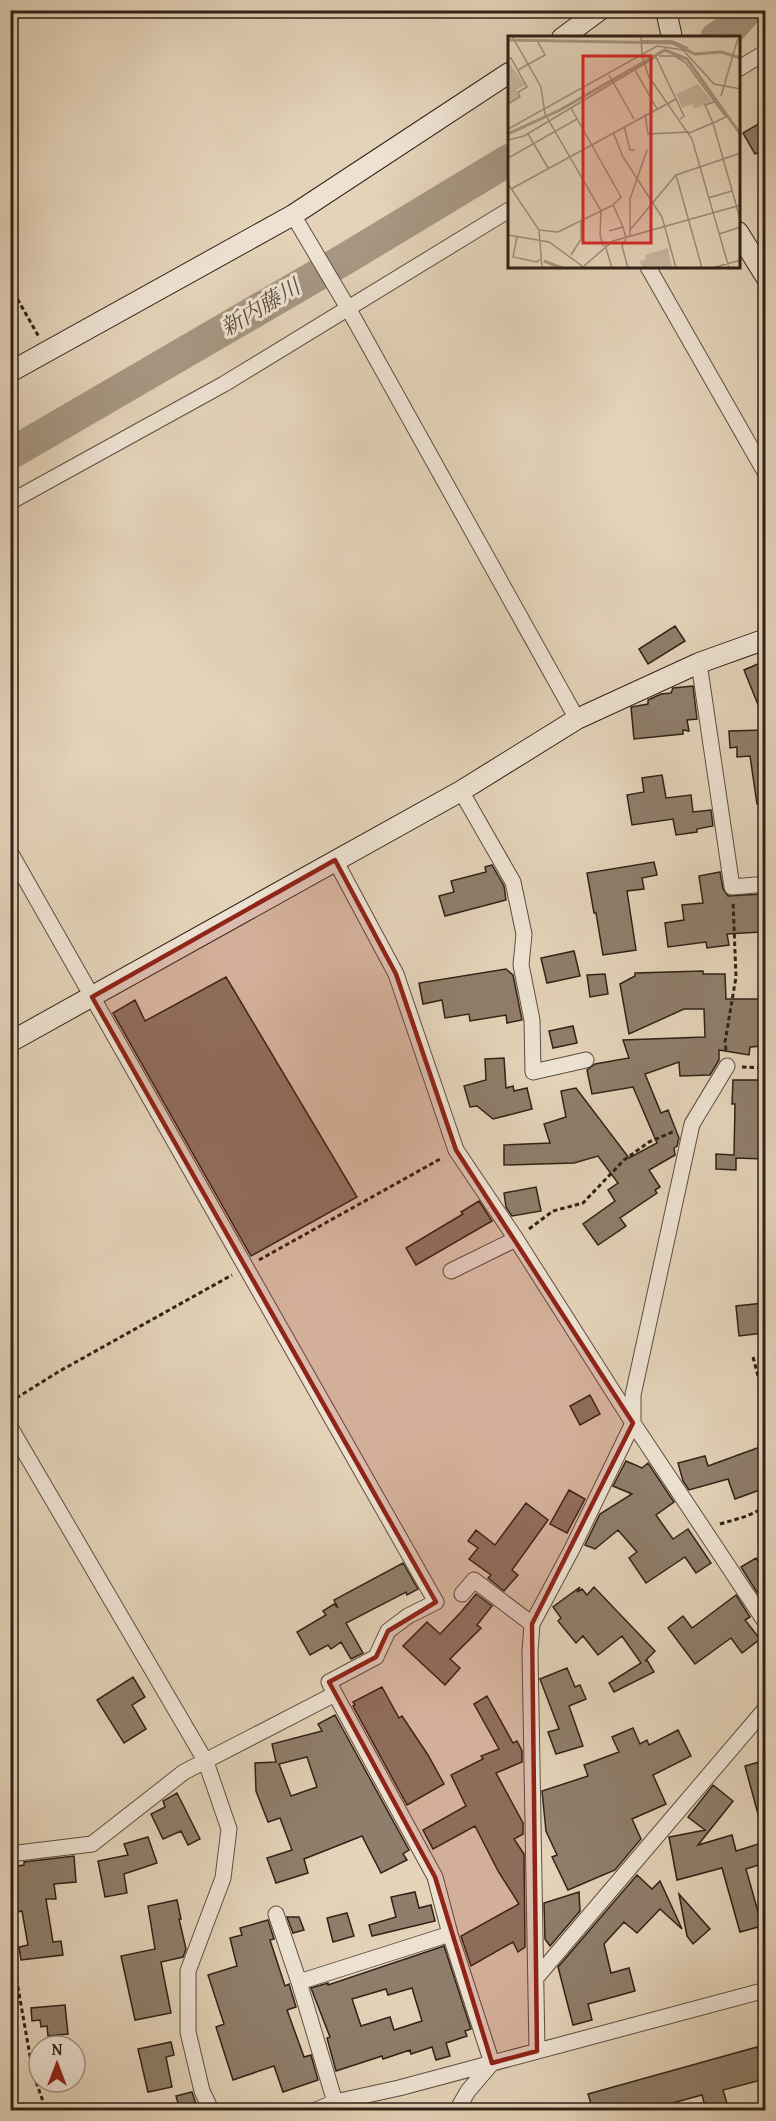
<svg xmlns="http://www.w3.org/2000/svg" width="776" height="2121" font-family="'Gentium Book Plus','Noto Serif JP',serif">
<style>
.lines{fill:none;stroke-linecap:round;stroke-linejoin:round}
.river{stroke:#a79682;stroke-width:32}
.building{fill:#8f7e6b;stroke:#322116;stroke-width:1.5;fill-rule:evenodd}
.street-casing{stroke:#5e4e3f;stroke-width:17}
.secondary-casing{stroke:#322116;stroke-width:22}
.path{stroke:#322116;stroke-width:3;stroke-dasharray:4.5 3;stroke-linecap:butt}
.street{stroke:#ede2d2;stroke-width:15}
.secondary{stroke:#ede2d2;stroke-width:20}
.marked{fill:#8f2418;fill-opacity:0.2;stroke:#8f2418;stroke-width:4.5;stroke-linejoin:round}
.labels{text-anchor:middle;stroke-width:6;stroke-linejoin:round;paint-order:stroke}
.water-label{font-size:22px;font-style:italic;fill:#5b4a3c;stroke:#ede2d2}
.inset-river{fill:none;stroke:#a79682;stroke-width:3}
.inset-road{fill:none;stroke:#9d8c78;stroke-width:1.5}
.view{fill:#d62828;fill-opacity:0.15;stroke:#d62828;stroke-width:3}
.inset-edge{fill:none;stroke:#322116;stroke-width:3}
</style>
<rect width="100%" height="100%" fill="#e4d3b9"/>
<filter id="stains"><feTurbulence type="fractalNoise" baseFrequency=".00333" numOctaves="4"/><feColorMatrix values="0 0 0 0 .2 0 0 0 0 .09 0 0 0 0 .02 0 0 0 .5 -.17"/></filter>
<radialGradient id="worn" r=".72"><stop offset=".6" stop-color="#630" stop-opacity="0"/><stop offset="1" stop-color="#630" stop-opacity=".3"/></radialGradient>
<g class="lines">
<path class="river" d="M716,38L731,28L747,10
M10,454L345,259L509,160"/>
</g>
<path class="building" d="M765,120V148L755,154L743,133Z
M675,626L685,641L648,664L639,649Z
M765,661V722L744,670Z
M693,686L697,719L687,720L689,731L683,730V734L634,739L631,707L648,704V700L661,694L671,693L673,688Z
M765,730V803L757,804L750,756L737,757V747L730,748L729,731Z
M662,775L666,798L691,795L693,812L711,810L713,826L697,829V832L676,835L673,819L632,825L627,795L644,792L642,778Z
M654,862L657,875L642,878L644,889L627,891L636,950L603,955L596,913H594L587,873Z
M492,865L504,886L506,900L445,916L439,896L454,892L451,881L486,872L485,867Z
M720,872L723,889L728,896L765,894V908H759L760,932L727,934L729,945L707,948L706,942L668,947L665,923L684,920L682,905L703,903L699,876Z
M574,951L580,976L547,983L541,958Z
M506,969L513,975L522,1020L507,1023L506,1015L470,1021L469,1014L445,1018L442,1000L423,1004L419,983Z
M703,971V974H725L726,999H765V1046L750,1047L749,1055L719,1050V1060L710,1075L680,1076L679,1062L645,1074L661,1113L668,1110L679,1138L677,1146L674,1148L675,1155L649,1170L660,1187L655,1190L657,1193L620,1218L626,1226L598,1245L583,1224L615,1201L608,1190L618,1183L598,1156L574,1163L504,1165V1145L550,1143L544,1124L566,1117L561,1091L576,1088L629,1158L657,1143L633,1087L592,1094L587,1070L595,1064L629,1058L623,1040L705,1037L704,1009H684L629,1034L620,984L635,976V973Z
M605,974L608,994L590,997L587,975Z
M226,977L357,1197L251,1256L113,1013L135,1000L145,1021Z
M573,1026L577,1043L553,1048L549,1031Z
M504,1058L506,1088L513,1086L514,1091L527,1088L532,1109L493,1119L477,1106L470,1107L464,1086L486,1080L485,1059Z
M733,1080H765V1159L736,1158V1170L716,1169V1154L734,1155L735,1104H732Z
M536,1187L541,1211L512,1216L506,1207L504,1193Z
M479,1201L492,1221L416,1265L406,1248L463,1214L461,1212Z
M765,1303V1333L739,1336L736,1306Z
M590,1395L600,1414L580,1425L570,1406Z
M760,1447L765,1462V1488L735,1499L728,1479L689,1490L683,1481L678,1463L705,1456L708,1466Z
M626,1461L642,1468L648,1463L674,1502L656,1515L673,1539L688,1529L711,1563L696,1573L685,1557L646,1583L629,1558L637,1552L618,1530L595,1549L585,1545L600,1514L632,1494L613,1486Z
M569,1490L585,1499L567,1533L550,1524Z
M526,1503L548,1520L512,1570L518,1575L504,1591L488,1578L491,1575L469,1559L478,1548L468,1541L476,1530L495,1545Z
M756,1558L765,1574V1605L741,1567Z
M403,1563L418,1589L407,1595L406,1592L346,1623L363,1653L351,1659L341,1642L331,1649L328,1645L310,1655L297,1632L326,1615L323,1611L334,1604L338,1608L334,1600Z
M580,1587L577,1592L582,1589L587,1595L594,1587L655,1651L645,1661L647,1660L654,1672L614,1692L609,1683L641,1663L622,1636L598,1655L583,1636L576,1643L558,1621L561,1618L553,1607Z
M476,1594L492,1606L477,1625L481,1628L450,1659L460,1668L445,1685L403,1646L427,1622L440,1634L461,1612Z
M736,1595L750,1617L745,1620L760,1639L742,1653L731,1638L695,1664L668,1628L683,1616L692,1628Z
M567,1668L575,1687L580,1685L586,1699L569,1706L583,1746L556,1754L548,1732L559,1729L540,1679Z
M133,1677L145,1697L132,1705L146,1729L124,1743L97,1700Z
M382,1687L399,1718L402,1716L428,1755L444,1784L407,1805L353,1706L355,1705L353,1702Z
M487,1696L513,1743L517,1741L522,1751V1762L496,1773L523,1823V1834L514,1839L524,1854L525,1947L518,1952L513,1942L471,1966L461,1936L519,1904L498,1871L475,1826L433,1849L423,1830L466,1806L451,1775L483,1759L481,1756L499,1749L474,1704Z
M335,1715L409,1850L403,1854L407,1860L381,1873L362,1836L304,1859L308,1873L276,1883L267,1858L292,1850L280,1818L268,1822L256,1791L255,1763L276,1762L272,1744L322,1731L318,1724ZM307,1757L317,1787L291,1796L279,1764Z
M633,1728L640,1744L647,1740L649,1745L678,1730L691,1756L653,1775L666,1804L632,1819L641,1839L615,1870L568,1890L552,1857L557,1855L546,1831L542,1791L588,1776L584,1765L619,1752L612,1737Z
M759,1762L760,1767L765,1765V1824L761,1825L745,1766Z
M713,1785L733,1801L698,1845L732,1835L736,1851L765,1842V1863L746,1869L762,1926L740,1932L722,1868L677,1880L669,1837L705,1830L688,1817Z
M177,1793L200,1839L188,1845L181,1831L163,1839L151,1814L165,1807L163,1801Z
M148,1837L157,1863L124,1874L127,1893L105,1897L98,1861L128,1855L124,1844Z
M74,1856L76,1882L54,1884L56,1899H46L53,1942L61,1941L63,1955L21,1960L19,1947L28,1945L22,1911L17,1912L15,1887L10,1888V1867L24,1865V1862Z
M637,1875L652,1889L660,1881L682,1929L660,1909L637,1933L624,1922L604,1944L611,1973L629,1968L635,1991L588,2004L592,2020L573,2025L558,1967Z
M415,1892L419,1908L431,1905L435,1921L372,1936L369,1925L396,1917L391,1897Z
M579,1892L580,1911L550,1946L545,1939L544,1903Z
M679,1894L710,1929L693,1944L687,1936Z
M177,1900L181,1919H179L186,1949L183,1957L161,1962L171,2013L135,2020L121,1956L155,1949L148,1906Z
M347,1913L354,1936L333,1942L327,1918Z
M287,1917H299L304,1930L293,1933Z
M268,1920L274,1939L270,1940L285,1986L289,1984L296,2007L287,2010L304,2057L311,2055L318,2080L283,2092L274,2066L233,2080L216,2027L224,2024L208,1975L237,1966L230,1938L242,1935L240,1928Z
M444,1946L471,2029L465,2031L467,2036L446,2043L450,2056L436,2060L432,2047L411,2054L410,2050L383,2059L382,2056L336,2071L327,2038L330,2037L311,1988L328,1983V1985ZM412,1988L422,2021L394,2030L390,2017L361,2026L352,1999L386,1989L388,1995Z
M65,2005L68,2034L48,2036L47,2026L41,2027L40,2020L32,2021L31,2008Z
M171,2042L174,2055L166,2057L172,2087L148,2092L138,2049Z
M757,2047L765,2079L723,2090L729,2110H706L702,2095L647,2110H593L588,2094Z
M192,2092L198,2110H180L176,2096Z"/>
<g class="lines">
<defs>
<path id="street" d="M738,69L766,52
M293,215L348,308L577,719
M648,267L766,474
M10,502L224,384L509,210
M699,663L732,887L766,884
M461,791L513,882L524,934L521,965L532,1020L533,1072L586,1060
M10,852L436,1602L408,1616L388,1631L376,1657L329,1682L335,1694
M335,860L396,974L456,1150L516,1239L633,1423L766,1623
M451,1271L516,1239
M10,1427L206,1762L229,1829L223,1878L188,1971V2032L202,2091L211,2110
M462,1594L474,1580L532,1624
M10,1854L92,1844L184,1772L335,1694L435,1877L450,1934
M276,1914L299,1982L335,2102
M536,1978L766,1708
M299,1982L450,1934L492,2063
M537,2051L530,1652L532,1624L572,1549L633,1423V1395L692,1124L727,1066
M316,2110L335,2102L399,2088L766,1990
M457,2110L468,2091L492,2063"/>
<path id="secondary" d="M666,10L672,38
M562,38L600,10
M738,232L766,277
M10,372L293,215L509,73
M10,1042L461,791L577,719L699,663L766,639"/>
</defs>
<use href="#street" class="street-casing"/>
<use href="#secondary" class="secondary-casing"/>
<path class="path" d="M10,286L39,337
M726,1050L725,1042L736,977L733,901
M742,1067L766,1068
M529,1229L553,1211L583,1203L624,1160L649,1142L675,1131
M259,1260L442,1158
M753,1357L766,1406
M10,1402L58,1372L232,1275
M720,1524L747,1516L766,1507
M10,1942L33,2073L46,2110"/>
<use href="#street" class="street"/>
<use href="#secondary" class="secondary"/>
</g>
<path class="marked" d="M335,860L396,974L456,1150L633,1423L532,1624L537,2051L492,2063L435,1877L329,1682L376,1657L388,1631L436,1602L92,997Z"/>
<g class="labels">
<g class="water-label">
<text transform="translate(260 307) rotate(-31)" y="8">新内藤川</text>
</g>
</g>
<g transform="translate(508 36)">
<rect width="232" height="232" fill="#e4d3b9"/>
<path d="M0,25L17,49L8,54L11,61L1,67L0,49L5,47L0,48ZM190,48L204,65L186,73L184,68L174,72L168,58ZM160,212L164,232H134L132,225L138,223L137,219Z" fill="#c6b59d"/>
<path class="inset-river" d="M0,4L164,7L187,18L213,16L233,22M0,98L52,74L157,14L179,23L233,99M36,225L54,232"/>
<path class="inset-road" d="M4,0L33,51L37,78L93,175L92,199L95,210M133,0L134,20L141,41L184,103L221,232M133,5H164L180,12M151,20H167L178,27L218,81L205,87L233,186M0,24L3,22L19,51L10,56L12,61L0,68M10,34L37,19L30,6M127,34L149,73M101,39L126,83M213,60L230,2M63,72L113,161L105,169M137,78L140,98L181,96M116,90L122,114H127M0,93L149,10L175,14L206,48L233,53M105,96L115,121L154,181L168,232M181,97L205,87L197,69L206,66M20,98L40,132M0,104L16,100L148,21L176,80L172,83M0,122L69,83M168,139L194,232M0,148L31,194L34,232M3,153L168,63M200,162L224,155M31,194L50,196L105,169L115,191M122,194L168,139L233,117M101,195L115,191L118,202M211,198L233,191M0,199L41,206L77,232M9,201L5,221L29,226L32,223M122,201V163L139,114M118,203L114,210L120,232M97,209L104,232M63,219L73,203V185M76,230L105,205L233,169M204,232L233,224"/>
<path class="view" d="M75,20H143V207H75Z"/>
<rect width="232" height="232" class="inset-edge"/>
</g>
<rect width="776" height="2121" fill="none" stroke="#e4d3b9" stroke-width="36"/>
<rect x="12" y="12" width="752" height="2097" fill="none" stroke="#322116" stroke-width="3"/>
<rect x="18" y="18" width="740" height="2085" fill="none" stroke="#322116" stroke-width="1.5"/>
<g transform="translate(57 2064)"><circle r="28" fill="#ede2d2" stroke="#a29587" stroke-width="1.5"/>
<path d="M0-4.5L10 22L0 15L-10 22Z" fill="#8f2418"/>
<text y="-9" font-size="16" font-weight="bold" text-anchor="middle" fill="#322116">N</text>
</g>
<rect width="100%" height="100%" filter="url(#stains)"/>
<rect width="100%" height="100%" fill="url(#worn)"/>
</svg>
